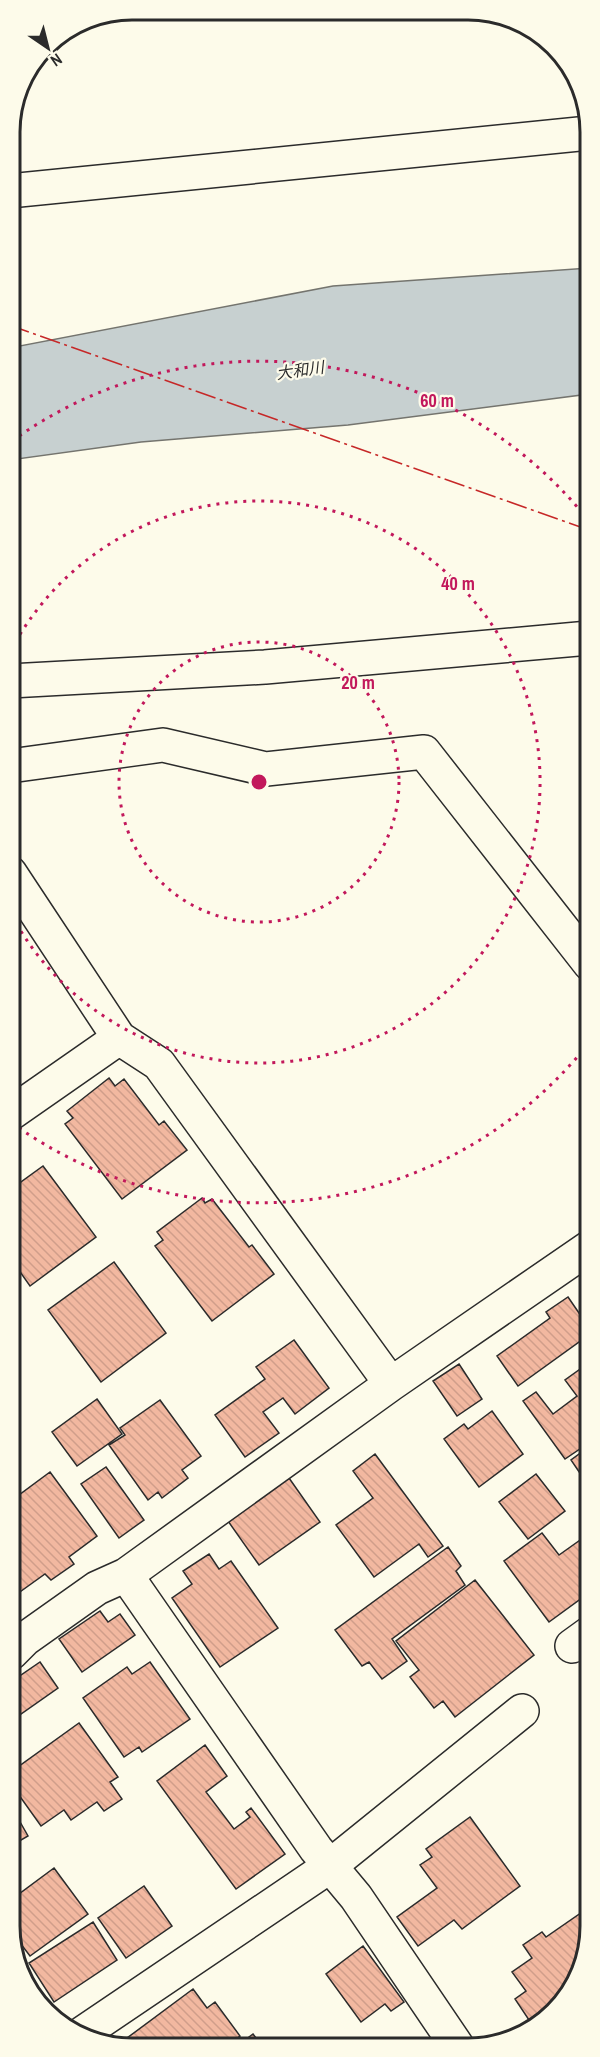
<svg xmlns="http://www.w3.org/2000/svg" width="600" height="2057" font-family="'Archivo Narrow','Noto Sans JP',sans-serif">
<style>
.water{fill:#c7d0d0;stroke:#74746e;stroke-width:1.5}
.building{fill:url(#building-back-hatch);stroke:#2b2b2b;stroke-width:1.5}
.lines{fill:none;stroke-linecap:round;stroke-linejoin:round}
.minor-casing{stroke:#2b2b2b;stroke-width:36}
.minor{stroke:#fdfbea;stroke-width:33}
.power{stroke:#c62828;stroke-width:1.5;stroke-dasharray:21 4.5 3 4.5;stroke-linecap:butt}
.ring{fill:none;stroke:#c2185b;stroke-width:3;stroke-dasharray:3 6}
.labels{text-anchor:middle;stroke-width:4.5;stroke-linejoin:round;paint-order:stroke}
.water-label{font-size:16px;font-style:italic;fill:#2b2b2b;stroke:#fdfbea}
.rim{fill:none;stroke:#2b2b2b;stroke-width:3}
.centre{fill:#c2185b;stroke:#fdfbea;stroke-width:3}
.ring-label{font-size:18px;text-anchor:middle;font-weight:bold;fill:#c2185b;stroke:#fdfbea;stroke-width:4.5;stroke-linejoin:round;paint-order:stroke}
</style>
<defs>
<pattern id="building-back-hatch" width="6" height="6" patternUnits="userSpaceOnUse" patternTransform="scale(1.5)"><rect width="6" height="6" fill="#f2b8a0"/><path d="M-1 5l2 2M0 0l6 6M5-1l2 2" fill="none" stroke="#d09e8a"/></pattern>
</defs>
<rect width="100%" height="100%" fill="#fdfbea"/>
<path class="water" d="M589,268V394L348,425L141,442L10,460L9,348L333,286Z"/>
<path class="building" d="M109,1078L115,1086L124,1079L159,1125L164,1121L187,1150L122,1199L65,1124L73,1118L67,1111Z
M43,1166L96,1237L30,1286L11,1259L10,1190Z
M202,1198L205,1203L212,1199L249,1247L252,1245L274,1274L212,1321L155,1246L163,1240L157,1232Z
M114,1262L166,1333L101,1382L48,1310Z
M568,1297L590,1329V1334L518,1386L497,1356L550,1318L546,1312Z
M294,1340L329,1388L295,1414L283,1398L263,1412L279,1433L245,1457L215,1415L265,1379L256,1367Z
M459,1364L482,1399L457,1416L433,1381Z
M583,1367L590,1377V1442L565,1459L523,1401L536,1392L553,1414L577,1396L565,1380Z
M97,1399L122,1434L77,1466L52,1432Z
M160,1400L201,1456L182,1470L188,1478L162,1498L158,1492L148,1500L109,1445L125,1435L120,1428Z
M492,1411L523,1454L479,1487L444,1439L464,1424L468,1429Z
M590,1446V1488L571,1460Z
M375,1454L443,1546L428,1557L419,1544L374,1577L336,1525L373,1498L353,1471Z
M106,1467L144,1520L119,1538L81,1484Z
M50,1472L97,1536L69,1557L74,1564L51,1580L45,1574L17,1594L11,1586V1501Z
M536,1474L565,1511L528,1539L499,1502Z
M289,1478L320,1522L259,1565L228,1521Z
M542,1533L559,1555L583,1538L590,1548V1592L549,1622L504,1561Z
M448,1547L461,1566L456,1571L465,1585L392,1639L407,1661L382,1679L369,1662L362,1666L335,1630Z
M209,1554L219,1569L231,1561L278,1628L220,1667L172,1598L192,1584L183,1571Z
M475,1580L534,1655L455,1717L443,1701L434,1708L410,1677L419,1670L396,1641Z
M100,1611L108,1622L120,1614L135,1635L82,1672L59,1639Z
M40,1662L58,1688L11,1721V1682Z
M150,1662L190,1719L142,1752L139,1747L124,1757L83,1698L127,1667L132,1674Z
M79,1723L118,1777L110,1782L122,1799L104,1811L97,1802L71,1820L64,1810L41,1826L11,1784V1772Z
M205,1745L227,1776L206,1792L234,1829L250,1817L246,1812L251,1808L285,1854L236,1889L157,1781Z
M11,1806L28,1836L11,1846Z
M470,1817L520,1886L462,1929L454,1920L418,1946L397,1917L437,1888L420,1865L432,1857L426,1849Z
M54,1868L88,1914L30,1956L11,1931V1900Z
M144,1886L172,1926L126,1958L98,1918Z
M591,1906V1933L560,2006L531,2023L515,1999L526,1991L512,1972L532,1958L523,1945L542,1932L546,1937Z
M93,1922L117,1960L54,2002L29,1963Z
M363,1946L404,2002L391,2011L385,2004L361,2022L326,1974Z
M193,1989L207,2008L215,2002L240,2036L227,2046H127L123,2041Z
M253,2034L262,2046H237Z"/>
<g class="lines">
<defs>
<path id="minor" d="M9,191L589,133
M10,681L265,667L589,638
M10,766L163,745L266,769L424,752L590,964
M10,873L119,1038L159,1064L391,1384
M10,1114L119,1038
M126,1575L316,1849L356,1897L457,2046
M572,1646L590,1633
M11,1653L25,1639L97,1588L126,1575L391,1384L590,1247
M83,2033L330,1866L522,1711"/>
</defs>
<use href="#minor" class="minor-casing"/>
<use href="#minor" class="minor"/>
<path class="power" d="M9,325L589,530"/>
</g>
<g class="ring">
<circle cx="259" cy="782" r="140"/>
<path d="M11 650A281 281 0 1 1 11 914"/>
<path d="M588 1044A421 421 0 0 1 12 1123M12 441A421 421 0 0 1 588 520"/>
</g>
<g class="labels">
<g class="water-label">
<text transform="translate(300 370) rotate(-8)" y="6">大和川</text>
</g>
</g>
<path d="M0 0H600V2057H0ZM132 20H468A112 112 0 0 1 580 132V1926A112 112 0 0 1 468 2038H132A112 112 0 0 1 20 1926V132A112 112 0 0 1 132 20Z" fill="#fdfbea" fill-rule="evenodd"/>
<path class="rim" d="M132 20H468A112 112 0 0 1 580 132V1926A112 112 0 0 1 468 2038H132A112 112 0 0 1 20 1926V132A112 112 0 0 1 132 20Z"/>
<circle cx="259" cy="782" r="9" class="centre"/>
<g class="ring-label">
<text x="437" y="407">60 m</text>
<text x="458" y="590">40 m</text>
<text x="358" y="689">20 m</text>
</g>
<g transform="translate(48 48) rotate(145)" stroke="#fdfbea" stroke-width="4.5" paint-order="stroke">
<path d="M0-4.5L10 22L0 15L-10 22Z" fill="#2b2b2b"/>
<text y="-9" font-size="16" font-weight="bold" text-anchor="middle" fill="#2b2b2b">N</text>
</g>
</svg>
